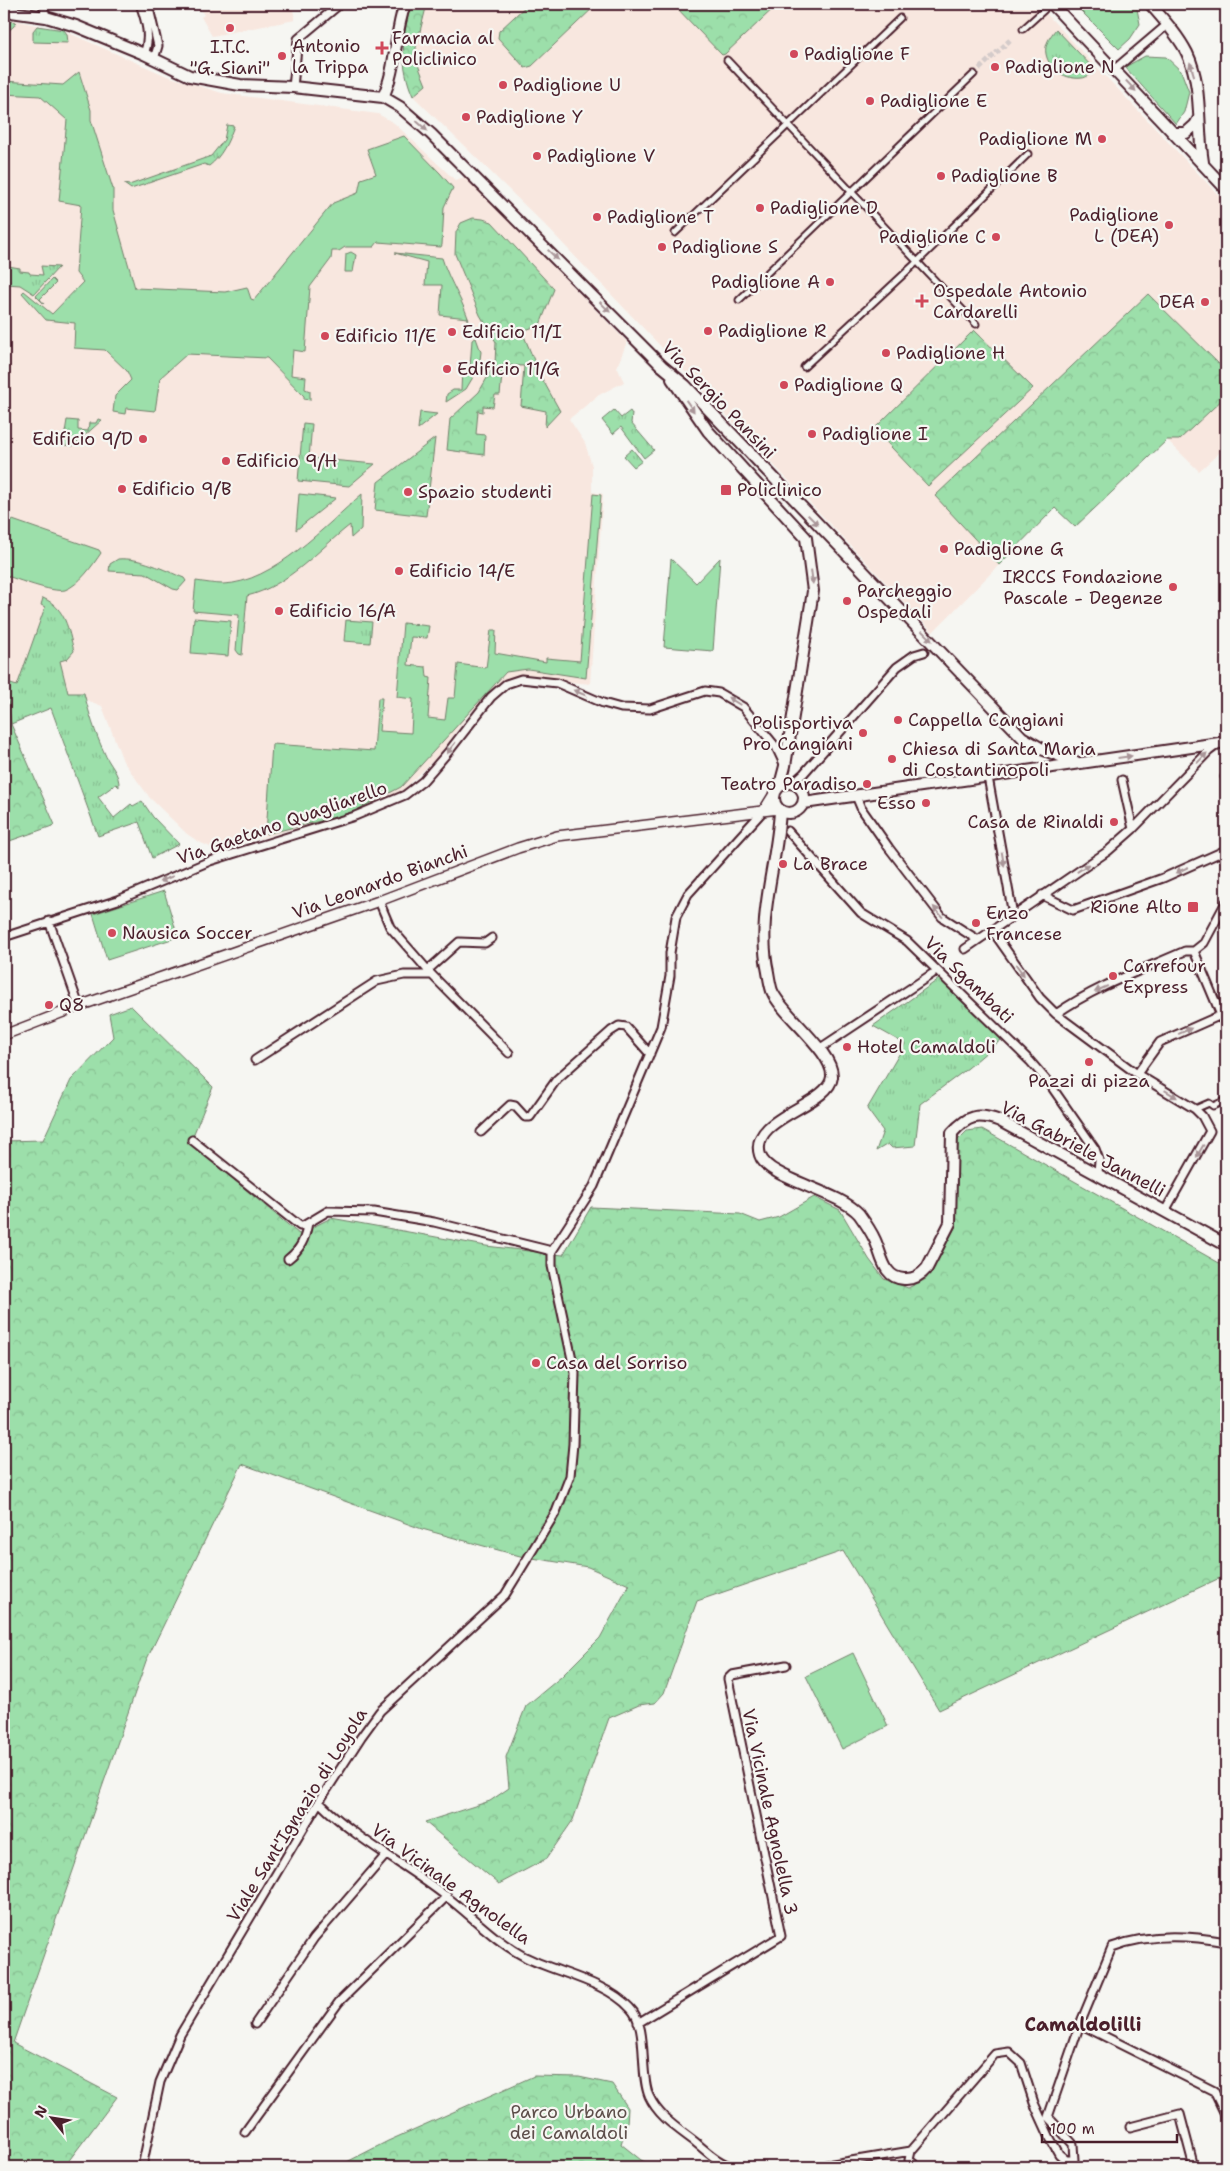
<svg xmlns="http://www.w3.org/2000/svg" width="1230" height="2171" font-family="'Shantell Sans',sans-serif">
<style>
.built{fill:#f8e7df}
.grass{fill:url(#grass-tufts);stroke:#737f6a}
.forest{fill:url(#forest-crowns);stroke:#737f6a}
.garden{fill:#9cdfaa;stroke:#737f6a}
.lines{fill:none;stroke-linecap:round;stroke-linejoin:round}
.pedestrian-tunnel{stroke:#d4cbca;stroke-width:5;stroke-dasharray:5 2.5;stroke-linecap:butt}
.pedestrian-casing{stroke:#4a1f2b;stroke-width:9}
.minor-casing{stroke:#4a1f2b;stroke-width:11}
.tertiary-casing{stroke:#4a1f2b;stroke-width:12}
.secondary-casing{stroke:#4a1f2b;stroke-width:14}
.pedestrian{stroke:#f6f6f2;stroke-width:5}
.minor{stroke:#f6f6f2;stroke-width:7}
.tertiary{stroke:#f6f6f2;stroke-width:9}
.secondary{stroke:#f6f6f2;stroke-width:10}
.oneway{fill:#a99598}
.poi-dot{fill:#d1495b;stroke:#f6f6f2;stroke-width:2}
.labels{text-anchor:middle;stroke-width:4.5;stroke-linejoin:round;paint-order:stroke}
.poi-label{font-size:18px;fill:#4a1f2b;stroke:#f6f6f2;text-anchor:start}
.street-label{font-size:18px;fill:#4a1f2b;stroke:#f6f6f2}
.park-label{font-size:18px;fill:#5e4f4b;stroke:#f6f6f2}
.neighbourhood-label{font-size:19px;font-weight:bold;fill:#4a1f2b;stroke:#f6f6f2}
</style>
<defs>
<pattern id="grass-tufts" width="24" height="20" patternUnits="userSpaceOnUse" patternTransform="scale(1.25)"><rect width="24" height="20" fill="#9cdfaa"/><path d="M3 7l-1-3M5 7V3M7 7l1-3M15 17l-1-3M17 17v-4M19 17l1-3" fill="none" stroke="#88bf92"/></pattern>
<pattern id="forest-crowns" width="20" height="18" patternUnits="userSpaceOnUse" patternTransform="scale(1.25)"><rect width="20" height="18" fill="#9cdfaa"/><path d="M2 6a3 3 0 1 1 6 0M12 15a3 3 0 1 1 6 0" fill="none" stroke="#88bf92"/></pattern>
</defs>
<rect width="100%" height="100%" fill="#f6f6f2"/>
<filter id="ink" filterUnits="userSpaceOnUse"><feTurbulence type="fractalNoise" baseFrequency=".02" numOctaves="2"/><feDisplacementMap in="SourceGraphic" scale="10" xChannelSelector="R" yChannelSelector="G"/><feConvolveMatrix kernelMatrix="1 2 1 2 8 2 1 2 1" color-interpolation-filters="sRGB"/></filter>
<g filter="url(#ink)">
<path class="built" d="M198,4H292L295,20L212,36L201,17L204,15Z
M412,4H1037L1226,203V447L1199,471L1167,440L1075,527L1055,508L933,632L547,227L413,96L408,84L404,64L403,43Z
M4,18L64,31L167,76L222,93L378,114L394,123L455,180L465,177L627,342L617,367L624,382L599,395L569,419L585,443L592,466V492L603,494L590,684L515,676L503,682L469,714L438,756L401,792L349,814L217,850L199,842L187,834L150,798L123,761L102,706L51,686L4,685Z"/>
<path class="grass" d="M37,26L64,30L67,34L68,43L33,42V31Z
M1056,29L1096,71C1092,73 1086,78 1082,78C1066,80 1049,70 1046,54C1044,45 1050,36 1056,29Z
M227,125L234,126C228,142 222,156 209,166L204,164L131,189L124,184L129,185L211,156L224,140Z
M8,266L20,268V271L29,272L30,274L43,275L41,266L59,267L34,294L20,285L6,284Z
M52,279L56,283L40,299L44,304L36,296Z
M614,410L621,418L630,411L632,414L631,423L654,450L644,458L621,427L613,434L602,420Z
M98,419L102,420L73,446L63,445L67,420L78,421V430L88,431L89,423H96Z
M303,423L312,424L309,458L375,464L349,486L298,481Z
M632,449L642,461L634,467L624,456Z
M43,598C66,608 68,629 74,651L67,659L60,661L68,693H84C89,713 95,733 104,752C109,765 120,773 119,787L116,784L98,797L114,818L131,804L133,806L142,801L153,817L179,844L152,858L139,822L98,836L51,708L11,724L4,682L17,686L45,607L41,605Z
M346,620L372,622L370,643L344,641Z
M939,979L1002,1039L968,1068L920,1104L915,1146L892,1148L888,1144L876,1151L883,1131L867,1109L905,1044L873,1026Z"/>
<path class="forest" d="M412,4H427L416,47L418,65L426,85L413,96C400,67 401,34 412,4Z
M528,4H597L532,66L525,68L498,38L499,31Z
M673,4H778L725,54L722,55Z
M473,218L483,219L492,222L554,289L538,330L534,327L522,331L540,375L560,411L545,427L546,411L521,406L524,366L503,365L500,395H495L493,407L483,406V412L478,411L476,434L485,435L484,455L447,450L450,419L479,392L495,364L496,342L480,315L455,254L456,232L461,223Z
M1148,294L1226,371V396L1179,440H1167L1075,527L1055,508L999,565L935,496Z
M974,330L1033,388L928,486L874,429Z
M435,438L426,516L375,510L378,482Z
M4,685H6L11,724L55,825L4,843Z
M131,1006L213,1087L190,1143L299,1234L331,1218L486,1246L563,1255L591,1207L740,1214L760,1222L779,1217L814,1197L840,1210L869,1259L884,1279L908,1288L926,1279L956,1226L957,1141L967,1131L982,1129L1221,1264L1226,1280V1575L939,1710L843,1551L697,1601L664,1693L655,1703L639,1705L609,1718L573,1820L546,1859L499,1884L425,1822L490,1801L509,1788L506,1757L526,1706L561,1677L600,1638L629,1585L588,1567L520,1556L422,1529L242,1464L146,1661L13,2043L117,2097L64,2167H4V1141L43,1140L71,1080L113,1037L109,1014Z
M534,2076L579,2077L612,2084L628,2108L627,2124L621,2144L641,2160L655,2167H337L388,2141Z"/>
<path class="garden" d="M1074,4H1136L1140,24L1130,39L1119,49Z
M4,20L16,22L14,26L4,35Z
M1145,56L1166,57L1181,71L1189,92L1184,112L1176,124L1125,67Z
M79,72L91,110V120L113,189V210L135,288L225,292L247,287L251,299L254,300L333,203L358,193L361,179L376,174L367,149L404,136L440,173L453,188L444,207L442,245L441,247L378,242L374,247H345L339,251H332L331,259L310,287L305,352L293,350L291,375L306,377L305,389L310,391V400L304,399V396L267,358L187,354L160,378L155,411L126,408L125,414L113,412L115,396L131,380L127,371L105,350L74,348L75,323L46,320L22,293L24,291L52,314L83,282L76,273L81,205L59,201L67,120L40,96L4,94V81L63,85Z
M351,252L356,255L353,272H345L346,254Z
M395,253L442,258C449,282 466,305 471,328L468,329V318L440,315L442,285H425L427,262Z
M476,338L481,352L479,367L466,389L446,402L447,394L453,390H461L462,368H470L472,340Z
M420,412L437,414L418,429Z
M299,494L336,498L296,530Z
M362,494L361,529L351,538L350,525C318,550 288,586 247,596L242,655L239,654L236,650L239,615L193,611L196,581C204,582 214,584 223,584C273,583 326,525 362,494Z
M593,494L601,495L586,678L528,669L506,672L401,787L349,814L266,834L272,744L374,751L378,698H382L379,731L411,733L413,699L397,697L403,623L429,626L427,638L411,637L408,665L426,667L427,677L431,678L428,718L445,720L448,698H455L458,664L486,668L491,630H496L495,653L546,662V658L580,661Z
M4,517L99,550L101,553C93,565 79,585 65,590C52,593 17,579 4,575Z
M720,558L713,651L664,647L671,559L696,583Z
M118,559C140,557 164,570 184,578L186,581L178,590L173,589L145,573L109,571L110,564Z
M194,618L231,621L228,656L191,653Z
M164,891L178,937L107,960L93,914Z
M853,1653L888,1726L842,1749L806,1676Z"/>
<g class="lines">
<path class="pedestrian-tunnel" d="M974,74L1010,40"/>
<defs>
<path id="pedestrian" d="M1023,29L1044,10
M727,60L976,324
M675,233L900,18
M739,300L974,74
M804,367L918,261L1028,154
M1195,1109L1209,1103L1213,1106L1226,1100"/>
<path id="minor" d="M43,4L46,17
M140,4C146,21 151,37 144,54
M148,4L158,46L154,59
M1115,69L1168,24
M293,87L298,39L340,4
M988,777L1013,915
M1225,777L1226,778
M1122,780L1133,829
M793,783L804,773L897,667L914,655L924,652
M856,796L861,808L889,848L942,917L978,940
M788,831L861,913L907,941L1030,1061L1049,1083L1095,1149L1099,1160L1098,1173
M1221,852L1226,861
M1042,895L1073,910L1163,878L1226,850
M379,901L390,927L432,975L509,1053
M49,921L79,1006
M992,930L1040,998L1056,1014L1137,1074L1195,1109L1202,1116L1210,1131L1165,1211
M4,937L118,900L210,861L355,816L405,795L423,781L449,751L491,697L506,684L521,679L557,683L603,703L621,708L650,709L705,691L719,693L743,707L776,747L784,764
M965,949L1108,851L1133,829L1209,751L1217,745
M1194,951L1226,1027
M429,969L459,942L485,943L492,938
M1056,1014C1094,987 1142,970 1185,951H1194L1204,943L1226,902
M819,1049L932,974
M255,1060L377,981L404,975H432
M1137,1074L1160,1042L1221,1015
M481,1132L510,1105L515,1106L525,1117H530L557,1079L611,1031L619,1026L626,1027L650,1054
M192,1140L300,1226H303L328,1211L374,1212L434,1222L552,1251
M288,1259C301,1249 305,1239 308,1223
M319,1802C359,1842 404,1863 447,1897C473,1917 495,1941 525,1957C557,1973 605,1981 630,2008C649,2026 639,2072 649,2096C658,2116 677,2128 694,2141C705,2150 720,2165 735,2167
M638,2023L781,1936L728,1679L732,1675L786,1665
M255,2024L314,1938L385,1856
M1080,2024L1214,2091L1226,2116
M1130,2127L1180,2114L1194,2167
M245,2132L339,2002L447,1896
M142,2167L160,2082L180,2035L319,1802L361,1737L380,1711L505,1595L556,1512L570,1476L573,1444L575,1373L552,1266V1251L594,1186L661,1027L670,976V953L676,917L688,894L764,810
M815,2167L911,2151
M918,2167L909,2160L911,2151L995,2054L1009,2052L1021,2063L1034,2103L1050,2138L1059,2154L1066,2160H1074L1073,2144L1048,2117L1080,2024L1112,1947C1148,1933 1188,1935 1226,1942"/>
<path id="tertiary" d="M764,810L774,794
M4,1035L79,1006L379,901L518,848L557,836L779,809"/>
<path id="secondary" d="M1052,4L1226,189
M1150,4C1163,19 1178,35 1187,53C1203,86 1197,127 1203,162
M4,11L46,17L76,26L144,54L190,76L240,85L293,87L383,97L400,107L431,134L662,366L685,385L1022,737L1044,750L1076,762
M383,97C397,67 394,34 405,4
M1175,133H1186L1195,125L1199,118
M672,379L708,431L806,538L813,591L785,766L780,785
M774 798a15 15 0 1 1 30 0a15 15 0 1 1-30 0Z
M804,803L1226,742
M780,811C777,865 756,918 768,972C769,978 770,985 772,991C782,1015 834,1052 832,1077C829,1106 748,1117 760,1155C767,1179 837,1190 859,1214C864,1221 871,1231 875,1240C882,1255 883,1278 904,1279C914,1280 921,1275 927,1268L950,1223L952,1133C968,1115 978,1113 1000,1121L1226,1245"/>
</defs>
<use href="#pedestrian" class="pedestrian-casing"/>
<use href="#minor" class="minor-casing"/>
<use href="#tertiary" class="tertiary-casing"/>
<use href="#secondary" class="secondary-casing"/>
<use href="#pedestrian" class="pedestrian"/>
<use href="#minor" class="minor"/>
<use href="#tertiary" class="tertiary"/>
<use href="#secondary" class="secondary"/>
</g>
<defs><path id="oneway-solid" d="M-6-.8H1V-3.2L6.5 0L1 3.2V.8H-6Z" transform="scale(1.25)"/></defs>
<g class="oneway">
<use href="#oneway-solid" transform="translate(1192 69) rotate(-107)"/>
<use href="#oneway-solid" transform="translate(1131 86) rotate(47)"/>
<use href="#oneway-solid" transform="translate(422 126) rotate(42)"/>
<use href="#oneway-solid" transform="translate(553 255) rotate(45)"/>
<use href="#oneway-solid" transform="translate(605 307) rotate(45)"/>
<use href="#oneway-solid" transform="translate(690 406) rotate(55)"/>
<use href="#oneway-solid" transform="translate(813 520) rotate(45)"/>
<use href="#oneway-solid" transform="translate(812 577) rotate(83)"/>
<use href="#oneway-solid" transform="translate(927 636) rotate(45)"/>
<use href="#oneway-solid" transform="translate(580 693) rotate(-157)"/>
<use href="#oneway-solid" transform="translate(734 701) rotate(-148)"/>
<use href="#oneway-solid" transform="translate(451 748) rotate(128)"/>
<use href="#oneway-solid" transform="translate(1125 757) rotate(-8)"/>
<use href="#oneway-solid" transform="translate(1202 758) rotate(-46)"/>
<use href="#oneway-solid" transform="translate(1003 859) rotate(80)"/>
<use href="#oneway-solid" transform="translate(1083 868) rotate(-34)"/>
<use href="#oneway-solid" transform="translate(1182 870) rotate(156)"/>
<use href="#oneway-solid" transform="translate(166 879) rotate(157)"/>
<use href="#oneway-solid" transform="translate(938 912) rotate(-131)"/>
<use href="#oneway-solid" transform="translate(1020 970) rotate(54)"/>
<use href="#oneway-solid" transform="translate(1101 989) rotate(155)"/>
<use href="#oneway-solid" transform="translate(1185 1031) rotate(-24)"/>
<use href="#oneway-solid" transform="translate(1171 1094) rotate(31)"/>
<use href="#oneway-solid" transform="translate(1200 1151) rotate(120)"/>
</g>
</g>
<g class="poi-dot">
<circle cx="230" cy="28" r="5"/>
<path d="M379.5 40.5h5v5h5v5h-5v5h-5v-5h-5v-5h5z"/>
<circle cx="794" cy="54" r="5"/>
<circle cx="282" cy="56" r="5"/>
<circle cx="995" cy="67" r="5"/>
<circle cx="503" cy="85" r="5"/>
<circle cx="870" cy="101" r="5"/>
<circle cx="466" cy="117" r="5"/>
<circle cx="1102" cy="139" r="5"/>
<circle cx="537" cy="156" r="5"/>
<circle cx="941" cy="176" r="5"/>
<circle cx="760" cy="208" r="5"/>
<circle cx="597" cy="217" r="5"/>
<circle cx="1169" cy="225" r="5"/>
<circle cx="996" cy="237" r="5"/>
<circle cx="662" cy="247" r="5"/>
<circle cx="830" cy="282" r="5"/>
<path d="M919.5 293.5h5v5h5v5h-5v5h-5v-5h-5v-5h5z"/>
<circle cx="1205" cy="302" r="5"/>
<circle cx="708" cy="331" r="5"/>
<circle cx="452" cy="332" r="5"/>
<circle cx="325" cy="336" r="5"/>
<circle cx="886" cy="353" r="5"/>
<circle cx="447" cy="369" r="5"/>
<circle cx="784" cy="385" r="5"/>
<circle cx="812" cy="434" r="5"/>
<circle cx="143" cy="439" r="5"/>
<circle cx="226" cy="461" r="5"/>
<circle cx="122" cy="489" r="5"/>
<rect x="720" y="484" width="12" height="12" rx="2.5"/>
<circle cx="408" cy="492" r="5"/>
<circle cx="944" cy="549" r="5"/>
<circle cx="399" cy="571" r="5"/>
<circle cx="1173" cy="587" r="5"/>
<circle cx="847" cy="601" r="5"/>
<circle cx="279" cy="611" r="5"/>
<circle cx="898" cy="720" r="5"/>
<circle cx="863" cy="733" r="5"/>
<circle cx="892" cy="759" r="5"/>
<circle cx="867" cy="784" r="5"/>
<circle cx="926" cy="803" r="5"/>
<circle cx="1114" cy="822" r="5"/>
<circle cx="783" cy="864" r="5"/>
<rect x="1187" y="901" width="12" height="12" rx="2.5"/>
<circle cx="976" cy="923" r="5"/>
<circle cx="112" cy="933" r="5"/>
<circle cx="1113" cy="976" r="5"/>
<circle cx="49" cy="1005" r="5"/>
<circle cx="847" cy="1047" r="5"/>
<circle cx="1089" cy="1062" r="5"/>
<circle cx="536" cy="1363" r="5"/>
</g>
<g class="labels">
<g class="poi-label">
<text x="392" y="44">Farmacia al<tspan x="392" dy="21">Policlinico</tspan></text>
<text x="292" y="52">Antonio<tspan x="292" dy="21">la Trippa</tspan></text>
<text x="230" y="53" text-anchor="middle">I.T.C.<tspan x="230" dy="21">"G. Siani"</tspan></text>
<text x="804" y="60">Padiglione F</text>
<text x="1005" y="73">Padiglione N</text>
<text x="513" y="91">Padiglione U</text>
<text x="880" y="107">Padiglione E</text>
<text x="476" y="123">Padiglione Y</text>
<text x="1092" y="145" text-anchor="end">Padiglione M</text>
<text x="547" y="162">Padiglione V</text>
<text x="951" y="182">Padiglione B</text>
<text x="770" y="214">Padiglione D</text>
<text x="1159" y="221" text-anchor="end">Padiglione<tspan x="1159" dy="21">L (DEA)</tspan></text>
<text x="607" y="223">Padiglione T</text>
<text x="986" y="243" text-anchor="end">Padiglione C</text>
<text x="672" y="253">Padiglione S</text>
<text x="820" y="288" text-anchor="end">Padiglione A</text>
<text x="933" y="297">Ospedale Antonio<tspan x="933" dy="21">Cardarelli</tspan></text>
<text x="1195" y="308" text-anchor="end">DEA</text>
<text x="718" y="337">Padiglione R</text>
<text x="462" y="338">Edificio 11/I</text>
<text x="335" y="342">Edificio 11/E</text>
<text x="896" y="359">Padiglione H</text>
<text x="457" y="375">Edificio 11/G</text>
<text x="794" y="391">Padiglione Q</text>
<text x="822" y="440">Padiglione I</text>
<text x="133" y="445" text-anchor="end">Edificio 9/D</text>
<text x="236" y="467">Edificio 9/H</text>
<text x="132" y="495">Edificio 9/B</text>
<text x="737" y="496">Policlinico</text>
<text x="418" y="498">Spazio studenti</text>
<text x="954" y="555">Padiglione G</text>
<text x="409" y="577">Edificio 14/E</text>
<text x="1163" y="583" text-anchor="end">IRCCS Fondazione<tspan x="1163" dy="21">Pascale - Degenze</tspan></text>
<text x="857" y="597">Parcheggio<tspan x="857" dy="21">Ospedali</tspan></text>
<text x="289" y="617">Edificio 16/A</text>
<text x="908" y="726">Cappella Cangiani</text>
<text x="853" y="729" text-anchor="end">Polisportiva<tspan x="853" dy="21">Pro Cangiani</tspan></text>
<text x="902" y="755">Chiesa di Santa Maria<tspan x="902" dy="21">di Costantinopoli</tspan></text>
<text x="857" y="790" text-anchor="end">Teatro Paradiso</text>
<text x="916" y="809" text-anchor="end">Esso</text>
<text x="1104" y="828" text-anchor="end">Casa de Rinaldi</text>
<text x="793" y="870">La Brace</text>
<text x="1182" y="913" text-anchor="end">Rione Alto</text>
<text x="986" y="919">Enzo<tspan x="986" dy="21">Francese</tspan></text>
<text x="122" y="939">Nausica Soccer</text>
<text x="1123" y="972">Carrefour<tspan x="1123" dy="21">Express</tspan></text>
<text x="59" y="1011">Q8</text>
<text x="857" y="1053">Hotel Camaldoli</text>
<text x="1089" y="1087" text-anchor="middle">Pazzi di pizza</text>
<text x="546" y="1369">Casa del Sorriso</text>
</g>
<g class="street-label">
<text transform="translate(719 400) rotate(46)" y="6">Via Sergio Pansini</text>
<text transform="translate(282 823) rotate(-19)" y="6">Via Gaetano Quagliarello</text>
<text transform="translate(380 882) rotate(-20)" y="6">Via Leonardo Bianchi</text>
<text transform="translate(969 980) rotate(44)" y="6">Via Sgambati</text>
<text transform="translate(1083 1149) rotate(28)" y="6">Via Gabriele Jannelli</text>
<text transform="translate(770 1812) rotate(78)" y="6">Via Vicinale Agnolella 3</text>
<text transform="translate(297 1815) rotate(-58)" y="6">Viale Sant'Ignazio di Loyola</text>
<text transform="translate(451 1884) rotate(36)" y="6">Via Vicinale Agnolella</text>
</g>
<g class="park-label">
<text x="569" y="2118">Parco Urbano<tspan x="569" dy="21">dei Camaldoli</tspan></text>
</g>
<g class="neighbourhood-label">
<text x="1083" y="2031">Camaldolilli</text>
</g>
</g>
<rect width="1230" height="2171" fill="none" stroke="#f6f6f2" stroke-width="20"/>
<rect x="10" y="10" width="1210" height="2151" fill="none" stroke="#4a1f2b" stroke-width="2" filter="url(#ink)"/>
<g transform="translate(52 2118) rotate(300)" stroke="#f6f6f2" stroke-width="4" paint-order="stroke">
<path d="M0-4L9 19L0 12L-9 19Z" fill="#4a1f2b"/>
<text y="-8" font-size="14" font-weight="bold" text-anchor="middle" fill="#4a1f2b">N</text>
</g>
<path d="M1042 2134v8h135v-8" fill="none" stroke="#4a1f2b" stroke-width="2.5"/>
<text x="1050" y="2134" font-size="15" fill="#4a1f2b" stroke="#f6f6f2" stroke-width="4" paint-order="stroke">100 m</text>
</svg>
